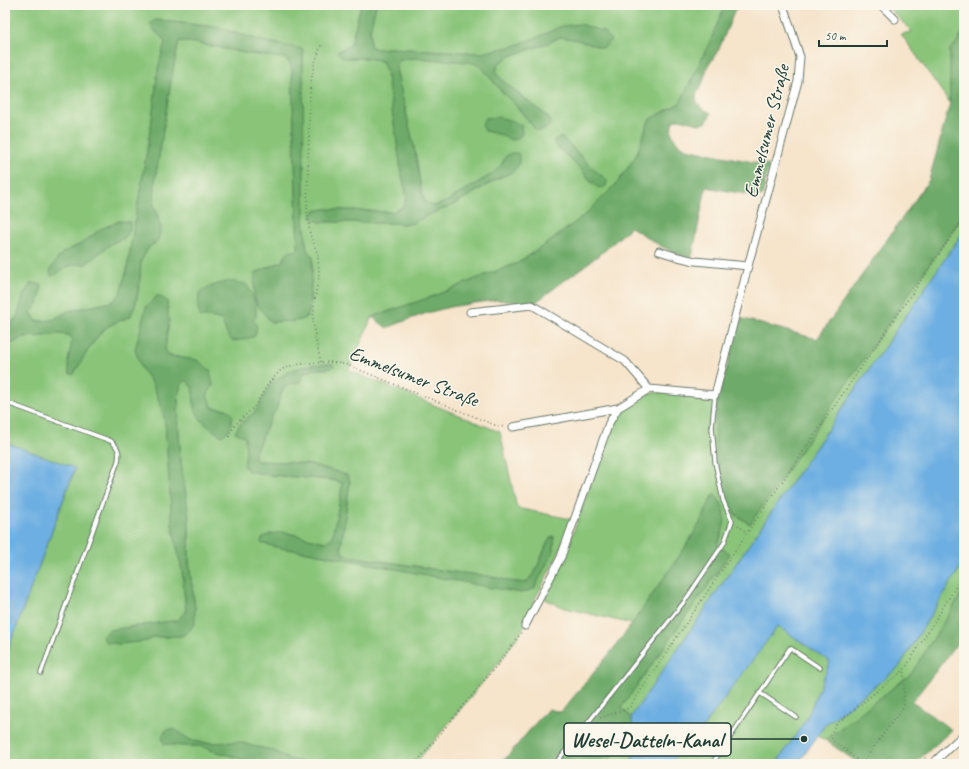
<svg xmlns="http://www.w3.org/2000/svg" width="969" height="769" font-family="Caveat,sans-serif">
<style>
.green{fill:#89c479;stroke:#548056;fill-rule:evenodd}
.forest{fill:#6eaa69;stroke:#46744e}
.water{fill:#6dafe2;stroke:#46768b}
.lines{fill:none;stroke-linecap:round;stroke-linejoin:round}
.lane-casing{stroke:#6a7769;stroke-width:5.5}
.street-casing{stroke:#6a7769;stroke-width:9}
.path{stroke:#6a7769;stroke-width:1.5;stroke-dasharray:1 3;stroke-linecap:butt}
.lane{stroke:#fff;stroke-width:3.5}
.street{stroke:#fff;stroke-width:7}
.labels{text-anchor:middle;stroke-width:3;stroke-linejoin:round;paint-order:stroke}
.street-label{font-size:20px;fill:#1f3d34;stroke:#fbf7ec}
.leader{fill:none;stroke:#1f3d34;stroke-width:1.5}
.callout-dot{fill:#1f3d34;stroke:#fbf7ec;stroke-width:1.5}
.callout{fill:#fbf7ec;stroke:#1f3d34;stroke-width:1.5}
.callout-label{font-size:21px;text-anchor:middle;font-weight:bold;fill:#1f3d34}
</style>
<rect width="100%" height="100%" fill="#fbf7ec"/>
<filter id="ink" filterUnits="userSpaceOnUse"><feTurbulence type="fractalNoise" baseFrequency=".025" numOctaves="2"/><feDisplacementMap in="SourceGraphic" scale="8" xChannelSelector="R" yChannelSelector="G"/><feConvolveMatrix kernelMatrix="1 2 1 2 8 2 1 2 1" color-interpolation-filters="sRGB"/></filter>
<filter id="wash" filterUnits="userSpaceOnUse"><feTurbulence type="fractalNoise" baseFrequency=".012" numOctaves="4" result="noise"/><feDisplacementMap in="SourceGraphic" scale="16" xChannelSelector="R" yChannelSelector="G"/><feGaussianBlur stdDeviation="0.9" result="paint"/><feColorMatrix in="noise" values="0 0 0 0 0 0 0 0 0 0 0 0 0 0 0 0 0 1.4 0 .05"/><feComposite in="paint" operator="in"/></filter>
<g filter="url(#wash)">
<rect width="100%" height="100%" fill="#f6e4cb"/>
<path class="green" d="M5,5H361L351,44L347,48L341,49L350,58H368L382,61L386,70L402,176L407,197L403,207L392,212L324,209L319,222H349L411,224L428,215L453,205L501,177C511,173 518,171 519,159L505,157L502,164L492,174L446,202L434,206L425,202L421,190L416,156L397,73L396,66L399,61L404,59L416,58L469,62L480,65L503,93L517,107L537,131L544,130L549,118L503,81L496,73L498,64L508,57L548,43L560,37L574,39L603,48L562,26L540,36L514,46L481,53L391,48L376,49L370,46V30L376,5H725L709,44L680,103L649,120L636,156L618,182L586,214L552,240L518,263L483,276L434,296L372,317L349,370L500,432L517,508L571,519L558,554L535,599L525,626L502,659L415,764H312L311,763L302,762L286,758L272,750L252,746L240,742L204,743L190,740L174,729L165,744L183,746H201L213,751L237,757L249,764H5V658L75,469L5,442V345L13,343L23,337L43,336L60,334L70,335L72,342L68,361L73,375C82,361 97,331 112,324C118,321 124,319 130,317L136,303L140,280L141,261L149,247L158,241V216L154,206L155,180L172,75L179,41L196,43L250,54L284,58L290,63L292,70L298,251L283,261L255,273L265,314L271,322L293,321L307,316L309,311L313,257L307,250L304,219L303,56L281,44L266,42L215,27L182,23L155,20L153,30L161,36L165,42L158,69L152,120L127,269L120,294L112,302L68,311L53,320L36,321L31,312L38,304L42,285L32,283L24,294L17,318L5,328V18L7,14L5,12ZM557,147H572L597,173L607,180L593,184C582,170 570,158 557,147ZM120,221L124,238L112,243L86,264H77L66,267L62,253L81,244L101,229ZM169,321L165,349L169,356L181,357L213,385L207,396L213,408L227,409L195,408L193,389L187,380L181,384L178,398L179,434L181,462L189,517V562L195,609L170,637H154L146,641L119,644L127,627L155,624L178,620L186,611L182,571L172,524L165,421L160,403L153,385L142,369L135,350L141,330ZM327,364H333L328,369H316L304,373L300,382L290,384L282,390L279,399L277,408L271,417L253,457L257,461L288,462L313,465L337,472L347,476L350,481L341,547L342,553L349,556L446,571L488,576L509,581L524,583L527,582L536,570L549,539L554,537V550L522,593L308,552L280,548L262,543V538L283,532L325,542L332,539L341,495L342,483L333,480L269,475L249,471L244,467L246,453L245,437L238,426L252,414L259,407L264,397L295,369L311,365Z
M886,5H964V31L957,43L950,49V103L901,34L912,32Z
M964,214V231L631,717L621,708L730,554L717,545L723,533L712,497L702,520L684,549L632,624L565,608L545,599L562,564L611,427L619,413L627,405L644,395L651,393L660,392L672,393L718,400C714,434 714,465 726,497C728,503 731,510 735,514C739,518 745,521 750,524Z
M964,561V590L925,652L911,674L825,740L818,736L825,725L899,667Z
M778,625L831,662L807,718L776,764H668L692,742Z
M626,736L639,738L631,764H607L622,739Z"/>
<path class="forest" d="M361,5H376L370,30V46L376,49L391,48L481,53L514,46L540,36L562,26L580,24L605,32L611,41L603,48L574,39L560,37L548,43L508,57L498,64L496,73L503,81L549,118L552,124L544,130L537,131L517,107L503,93L480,65L469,62L416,58L404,59L399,61L396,66L397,73L416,156L421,190L425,202L434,206L446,202L492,174L502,164L505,157L511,153H518C522,168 514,172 500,177L453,205L428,215L411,224L349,222H319L313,219L311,216L314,211L324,209L392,212L403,207L407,197L402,176L386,70L382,61L368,58H343L337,52C342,48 347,48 351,44Z
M725,5H739L735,10L719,49L707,68L702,85L696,95L697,102L701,108L711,113L706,123L699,124L679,119L673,121C669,135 674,141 686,149L769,165L762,197L706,187L692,257L679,255L659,245L631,227L603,252L532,305L514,302L497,300L476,303L450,307L427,313L410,319L387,328L372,317L434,296L483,276L518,263L552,240L586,214L618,182L636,156L649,120L680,103L709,44Z
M155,20L182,23L215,27L266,42L303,49L304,219L307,250L313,257L309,311C309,313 307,315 306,317C300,323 279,321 271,322L257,305L254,293L255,273L283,261L287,252L298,250L292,70L290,63L284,58L250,54L196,43L179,41L172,75L155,180L154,206L161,227L158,241L149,247L141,261L140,280L136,303L130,317C124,319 118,321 112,324C97,331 82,361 73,375L69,373L68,361L72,342L70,335L60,334L43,336L23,337L13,343L5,345V328L17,318L24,294L31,283L42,285L38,304L31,312L36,321L53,320L68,311L112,302L120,294L127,269L152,120L158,69L165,42C161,35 154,31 150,24Z
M964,31V214L750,524L734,513L729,504L723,488L718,467L715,444V423L718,400L740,318L817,339L929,180L950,103V49L957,43Z
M498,117L513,121L521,125L522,134L517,139L511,140L502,135L485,131L482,125L485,118Z
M561,137C577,151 590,168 607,180L606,186L602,188L597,187L570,158L557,147L553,141L556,139Z
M120,221L130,222V231L124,238L112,243L86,264C80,264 73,264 67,267C61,269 57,276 51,276L50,272L53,265L62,253L81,244L101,229Z
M229,281L246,284C254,296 257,303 256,317L253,320L257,326L255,336L242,340L232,341L226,332L222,320L211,317H200L198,308L199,293L208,287Z
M158,295L167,301L169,321L165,349L169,356L197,360L210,370L213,385L207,396L213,408L227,409L233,416L230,429L222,436L211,429L201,420L194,408L193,389L187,380L181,384L178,398L179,434L181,462L189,517V562L195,609V623L189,631L182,636L154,637L146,641L119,644L106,642L102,637L109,630L178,620L186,611L182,571L172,524L165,421L160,403L153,385L142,369L135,350L146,307Z
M327,364H333L334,366L332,368L316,369L304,373L300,382L290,384L282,390L279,399L277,408L271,417L253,457L257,461L288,462L313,465L347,475L350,481L341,547L342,553L349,556L446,571L488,576L509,581L524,583L527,582L536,570L549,539L554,536V550L534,589L522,593L503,590L308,552L280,548L261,543L262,538L270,534L283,532L325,542L332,538L341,495L342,483L333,480L269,475L249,471L244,467L246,453L245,437L235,432C240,422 251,417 258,408C263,401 265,392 270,386C284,369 306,365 327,364Z
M715,495C730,510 725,529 717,545L730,554L621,708L631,717L633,726L639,738L626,736L622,739L607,764H501L533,726L548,709L561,712L610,653L632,624L684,549L702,520L712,497Z
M964,590V633L959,641L912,702L952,730L914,764H857L858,763L825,740L911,674L925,652Z
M174,729L190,740L204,743L240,742L252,746L272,750L286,758L302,762L311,763L312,764H249L237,757L213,751L201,746H183L164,744L162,737L166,730Z"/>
<path class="water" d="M964,231V561L899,667L825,725L798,764H776L807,718L830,662L778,626L692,742L668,764H631L639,738L633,726L631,717Z
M5,442L75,468L5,658Z"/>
</g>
<g filter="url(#ink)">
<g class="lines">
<defs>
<path id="lane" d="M5,402L111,441C118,447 120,452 118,461L41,673
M760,693L796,717
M555,764L684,602L724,543L732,521L723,500L715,462L712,427L715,395
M712,764L790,648L820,668"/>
<path id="street" d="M881,5L895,19
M659,251L678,257L695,261L748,266
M470,312L532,305L625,361L649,389
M513,427L618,408
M525,626L561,557L609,423L618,408L649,389L715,395L748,266L798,81L800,57L783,5
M932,764L964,734"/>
</defs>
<use href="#lane" class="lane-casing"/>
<use href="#street" class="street-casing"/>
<path class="path" d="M321,362L315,337L313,319L315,297L319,276L318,255L310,234L307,212L310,88L314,65L322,43
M229,437L234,426L242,418L255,406L268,384L281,370L293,365L310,363L328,362L345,364L497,426L505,427
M738,525L747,533
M600,718L629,708L747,533L964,218
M960,726L964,722
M862,763L904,706V670
M415,764L502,659L521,633
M863,764L832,740L831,734L835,725L892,679L904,670L964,574
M919,764L926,757"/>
<use href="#lane" class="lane"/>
<use href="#street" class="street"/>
</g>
</g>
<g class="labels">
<g class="street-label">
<text transform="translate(766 131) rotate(-76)" y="7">Emmelsumer Straße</text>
<text transform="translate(414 376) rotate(21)" y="7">Emmelsumer Straße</text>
</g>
</g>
<path class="leader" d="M804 739L731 739"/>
<circle class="callout-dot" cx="804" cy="739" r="4"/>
<rect class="callout" x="564" y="723" width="167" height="33" rx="4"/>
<g class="callout-label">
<text x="647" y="747">Wesel-Datteln-Kanal</text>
</g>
<rect width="969" height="769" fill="none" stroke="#fbf7ec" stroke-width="20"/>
<path d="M819 40v6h68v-6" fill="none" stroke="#1f3d34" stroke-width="2"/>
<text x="825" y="40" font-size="12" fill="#1f3d34" stroke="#fbf7ec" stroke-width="3" paint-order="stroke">50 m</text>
</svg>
